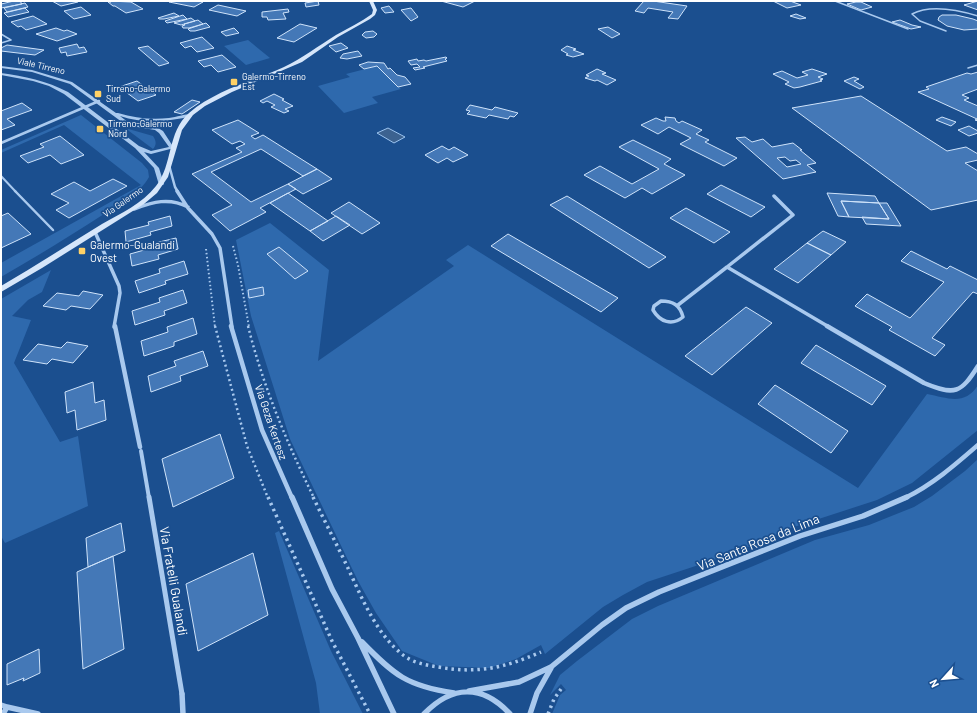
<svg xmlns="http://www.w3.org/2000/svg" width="979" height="715" font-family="Barlow,sans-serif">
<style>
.green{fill:#2e69ad}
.water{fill:#3c6290;stroke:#9cc4f0}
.building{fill:#4478b7;stroke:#cfe3fa;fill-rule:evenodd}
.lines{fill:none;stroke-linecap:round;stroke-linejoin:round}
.path-far2{stroke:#a9c9ee;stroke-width:2;stroke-dasharray:1.5 2.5;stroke-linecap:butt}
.path-far1{stroke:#a9c9ee;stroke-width:2.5;stroke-dasharray:2 3;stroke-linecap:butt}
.path{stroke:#a9c9ee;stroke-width:3.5;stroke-dasharray:2.5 4;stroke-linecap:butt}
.service-far2{stroke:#a9c9ee;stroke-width:1.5}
.service-far1{stroke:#a9c9ee;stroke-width:2}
.service{stroke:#a9c9ee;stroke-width:2.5}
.pedestrian-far1{stroke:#a9c9ee;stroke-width:4}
.pedestrian{stroke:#a9c9ee;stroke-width:5}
.minor-far3{stroke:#a9c9ee;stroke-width:2.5}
.minor-far2{stroke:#a9c9ee;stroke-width:3.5}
.minor-far1{stroke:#a9c9ee;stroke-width:4.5}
.minor{stroke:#a9c9ee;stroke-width:5.5}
.tertiary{fill:#a9c9ee;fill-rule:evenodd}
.secondary{fill:#d6e6fa;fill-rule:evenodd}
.poi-dot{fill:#ffd166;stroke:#1b4f8f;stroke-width:1.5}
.labels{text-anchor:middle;stroke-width:3.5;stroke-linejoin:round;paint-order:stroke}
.far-street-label{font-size:9px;fill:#fff;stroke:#1b4f8f}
.far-poi-label{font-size:9px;fill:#fff;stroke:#1b4f8f;text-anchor:start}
.poi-label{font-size:11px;fill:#fff;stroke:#1b4f8f;text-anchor:start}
.street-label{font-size:11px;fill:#fff;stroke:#1b4f8f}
.near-street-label{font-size:13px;fill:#fff;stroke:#1b4f8f}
</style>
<rect width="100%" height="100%" fill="#1b4f8f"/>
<path class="green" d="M248,40L270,58L246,65L224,46Z
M377,66L401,89L372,97L378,103L344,113L318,86L350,77L346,74Z
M81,115L142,163L148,170L149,177C140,194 119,204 104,214C70,236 36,257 1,277V263L141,185L64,125L1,153V150Z
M125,128L153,136C156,140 157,145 153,149Z
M270,223L329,270L318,361L454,266L446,260L468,245L858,488L927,394C948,398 965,406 978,385V430L912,483L877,500L791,528L732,554L647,582L623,595L603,607L545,654L541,645L516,659L489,668L439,666L402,651L376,613L358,581L290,439L251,316L236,240Z
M51,270L42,292L28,300L12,316L31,320L14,363L60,442L78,436L88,506L5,543L1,536V299Z
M978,459V714H552L560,695L566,690L561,684L550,695L560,675L577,661L632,619L658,606L815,540L869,525L914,507L932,496L965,471Z
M279,531L331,651L363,714H320L316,683L275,533Z"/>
<path class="water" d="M388,128L405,137L394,143L377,133Z"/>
<path class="building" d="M14,1H20L22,4L1,8V4Z
M52,1H77L78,2L61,6Z
M109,1L131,2L143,9L126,13L115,6H113L108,2H111Z
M171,1H197L203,2L194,7L169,2Z
M318,1L319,5L306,7L305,3Z
M441,1H475L463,7Z
M644,1H653L687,6L678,19L668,18L673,12L648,8L644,13L635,11Z
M773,1H790L801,5L787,8Z
M978,1V10L964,5Z
M856,2H861L872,7L861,10L847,4Z
M25,3L28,7L7,12L4,8Z
M218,5L246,11L237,16L209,10Z
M389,6L394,12L385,13L381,8Z
M81,7L91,15L74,19L64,11Z
M25,8L29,12L8,17L4,13Z
M411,8L418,17L411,21L401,10Z
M288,9L289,12L283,13L286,19L268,20L267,17H262V12Z
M174,13L179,16L164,19H159L158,18Z
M796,14L806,18L800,19L790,16Z
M183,15L187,19L167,23L165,21Z
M942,15H956L973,19L978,21V29L964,30L947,26L938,20L939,17Z
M33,16L47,24L26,30L21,26L18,27L11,22Z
M191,18L195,21L181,25L174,23Z
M198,20L203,24L189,28H183L182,26L185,25L184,24Z
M900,20L912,25L921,27L911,29L892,22Z
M206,23L210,27L195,31H190L188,29Z
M300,24L317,28L294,42L277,38Z
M608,27L620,34L612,38L598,29Z
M56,28L64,31L67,30L77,34L57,41L36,34Z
M234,28L239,33L226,36L221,32Z
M373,31L377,34L374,37L366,38L362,35L365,32Z
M202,37L214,48L197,52L191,46L185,48L180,43Z
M341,43L348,48L336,52L329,46Z
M77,44L79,48L84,47L87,52L67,56L66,52L61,53L59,48Z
M7,45L44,50L35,55L1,51V48Z
M148,46L169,63L159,66L138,48Z
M567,46L576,49L573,50L584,54L573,57L566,55L568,54L561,50Z
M358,51L362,56L347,59L340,58L343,54Z
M222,55L236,67L218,72L211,65L204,67L198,61Z
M446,57L447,58L445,59L447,61L423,67L425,68L415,70L413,68L420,67L417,64L411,65L408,61L417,59L418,61L424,60L426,61Z
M368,62L384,63L388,69L390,68L397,75L405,77L411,84L398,87L377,66L364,69L359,65Z
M597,69L606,73L602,74L616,80L607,85L597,80L595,81L585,78L589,76L586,75Z
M812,69L827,74L818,77L823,79L820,80L822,81L800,87L794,88L785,84L789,82L773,74L782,71L797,78L808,75L802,72Z
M978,72V89L962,95L969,98L964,100L978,106V121L975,120L977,119L918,92L929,89L926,87L967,73L971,74Z
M854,77L859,79L854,81L864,87L860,89L844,81Z
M137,81L156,95L138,101L119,87Z
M274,94L284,99L282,100L293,106L285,109L289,111L284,113L271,107L275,105L267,101L263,103L260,101Z
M861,96L947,151L966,147L978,154V160L965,163L978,171V200L931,210L792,108Z
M192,100L200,102L182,114L174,112Z
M22,103L32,110L7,119L15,125L1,130V111Z
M470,105L492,110L495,107L518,113L514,117L510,116L508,119L489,115L486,118L467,114L470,111L466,110Z
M665,117L675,118L676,121L679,123L682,121L702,130L696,134L709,140L705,142L737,158L724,166L680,144L691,138L669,127L658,134L641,125L656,118L663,121H666Z
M942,117L956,122L951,126L936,120Z
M238,120L259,133L251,136L255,139L263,135L317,169L303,176L261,149L211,172L251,202L288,184L296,189L260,208L266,212L230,231L212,215L232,205L192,174L242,152L236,148L245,144L240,141L232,144L212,130Z
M969,126L978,131V133L969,136L958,130Z
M60,136L84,155L61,164L50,155L28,163L20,156L44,147L40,144Z
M745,137L752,142L763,139L772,147L793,143L802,150H800L816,163L807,165L816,172L783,179L736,138ZM785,157L790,161L796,160L801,164L787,167L777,158Z
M633,140L671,159L664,164L685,175L652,194L642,188L625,198L584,175L600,166L632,184L659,169L619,147Z
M442,146L449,150L454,147L468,155L453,162L447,158L438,163L425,155Z
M317,169L332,179L303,194L288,184Z
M113,179L127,186L69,218L56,210L69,203L51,194L74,182L90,191Z
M721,185L765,207L751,217L707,194Z
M288,193L328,221L310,231L270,203Z
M827,193L875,196L879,203L841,201L849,217L838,216Z
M567,196L666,257L649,268L550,205Z
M841,201L879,203L889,219L849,217Z
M349,202L380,223L362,234L331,213Z
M879,203H887L901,226L866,224L862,217L889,219Z
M686,208L730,232L714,243L670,218Z
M8,213L31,234L1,248V216Z
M170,216L172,226L150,232L151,235L126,242L125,231L149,225L148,222Z
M336,216L350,225L323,241L310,231Z
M823,231L846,242L831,255L807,243Z
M508,234L618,298L601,312L491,246Z
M176,238L178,249L158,255L159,259L132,266L130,254L155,247V243Z
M807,243L831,255L798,283L774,269Z
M279,247L308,271L295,279L267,254Z
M911,251L947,269L950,266L978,280V294L973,292L932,338L945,345L935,356L889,330L892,327L855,306L867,294L910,318L944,282L901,261Z
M184,261L188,274L165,281L166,284L139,293L135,281L160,273L159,269Z
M263,287L264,295L249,298L248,290Z
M183,290L187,303L164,311L165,315L135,325L132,311L160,302L159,298Z
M83,291L103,295L90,309L71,306L66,310L43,306L57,293L79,296Z
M746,307L772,323L712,375L685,356Z
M193,318L197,334L174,342V346L144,356L141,341L168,332L167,327Z
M67,342L88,346L73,363L52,359L47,364L23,360L38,344L61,348Z
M816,345L886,386L872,405L801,363Z
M203,351L208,366L180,376L181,381L151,392L148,376L176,366L174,361Z
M93,382L95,403L104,400L106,420L77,430L75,410L67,413L65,392Z
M775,385L848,431L831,453L758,404Z
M220,434L234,478L173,507L162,459Z
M121,523L125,551L88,567L86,538Z
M253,553L268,615L198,651L186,584Z
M113,556L124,649L83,669L77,572Z
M39,649L40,673L23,681L24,678L7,685V664Z"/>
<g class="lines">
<path class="path-far2" d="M233,246L238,265L249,327
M206,249L215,327"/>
<path class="path-far1" d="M215,326L247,446L268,498
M248,326C263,386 287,443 314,498"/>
<path class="path" d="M268,497L332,641L370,714
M313,497C324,520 336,543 347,566C361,596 376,634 403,655C413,663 426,665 438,667C478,674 504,668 541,652
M548,714L554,699L561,689"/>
<path class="service-far2" d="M835,1L908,29
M946,31L920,21L912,14C931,4 958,10 978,16
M1,34L11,40L1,43
M968,68L978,65"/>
<path class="service-far1" d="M1,176L16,192"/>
<path class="service" d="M15,191L53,230"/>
<path class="pedestrian-far1" d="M141,451L149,498"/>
<path class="pedestrian" d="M149,497L182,694"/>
<path class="minor-far3" d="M1,143L99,101
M169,165L175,187L178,192"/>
<path class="minor-far2" d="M177,191L188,208L212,234L220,248L232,327
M774,196L793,215L727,267L829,327
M134,209C153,202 169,197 188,207
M95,232L119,286L120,293L114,327
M661,301C673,301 680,305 683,317C672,326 660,322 653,310L654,306Z
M678,305L727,267"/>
<path class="minor-far1" d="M115,326L140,447
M231,326L262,430L292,498
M827,326L924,383C955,396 961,393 978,366
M905,498C932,485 955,465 978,445"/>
<path class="minor" d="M292,497L332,589L358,638L394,714
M362,642C394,675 407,686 454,693
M469,691L519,682L551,667L602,625L626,608L659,592L800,536L863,516L907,497
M182,694L183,714
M1,705L7,707L3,714
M7,707L38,714
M424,714C452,685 482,684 510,714
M530,714L537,693L551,668"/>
<path class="tertiary" d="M1,66L32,70L72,82L116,113H118C135,118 151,120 169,118C177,117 184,114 192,114V116C167,122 144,124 120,116L129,123L158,128L163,131L174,148L151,154L144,152L159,168L164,184L163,185H159L154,168L135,148L64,94L49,86L33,81L1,75V73C24,76 47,81 68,92L139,146L151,151L169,147L159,133L155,130L126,125L70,84L32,72L1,68Z"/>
<path class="secondary" d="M369,1H373L377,10L375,15L370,19L338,37L302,62L232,92L205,106L193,115L182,130L168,177L157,193L144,204L42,268L1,292V286C35,266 68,245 102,224C121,213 142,204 156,186C173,165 167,132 189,113C216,90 253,81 284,67C303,58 318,46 336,35C348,28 361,22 372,14L373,10Z"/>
</g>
<g class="poi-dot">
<rect x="230" y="78" width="8" height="8" rx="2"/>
<rect x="94" y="90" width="8" height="8" rx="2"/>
<rect x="96" y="125" width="8" height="8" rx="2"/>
<rect x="78" y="247" width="8" height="8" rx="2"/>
</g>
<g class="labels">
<g class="far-street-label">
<text transform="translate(41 66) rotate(13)" y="3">Viale Tirreno</text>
<text transform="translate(123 202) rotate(-35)" y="3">Via Galermo</text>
</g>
<g class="far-poi-label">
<text x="242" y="80">Galermo-Tirreno<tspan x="242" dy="10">Est</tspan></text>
<text x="106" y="92">Tirreno-Galermo<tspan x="106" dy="10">Sud</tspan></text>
<text x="108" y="127">Tirreno-Galermo<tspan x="108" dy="10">Nord</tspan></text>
</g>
<g class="poi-label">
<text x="90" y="249">Galermo-Gualandi<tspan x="90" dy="13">Ovest</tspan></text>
</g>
<g class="street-label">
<text transform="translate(271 422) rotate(71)" y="4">Via Geza Kertesz</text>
</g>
<g class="near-street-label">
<text transform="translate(758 542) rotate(-22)" y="5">Via Santa Rosa da Lima</text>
<text transform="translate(174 581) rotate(80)" y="5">Via Fratelli Gualandi</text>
</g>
</g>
<rect width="979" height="715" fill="none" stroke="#ffffff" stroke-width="4"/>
<g transform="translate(943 679) rotate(243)" stroke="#1b4f8f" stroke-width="3" paint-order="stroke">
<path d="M0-3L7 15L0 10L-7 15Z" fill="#ffffff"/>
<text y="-6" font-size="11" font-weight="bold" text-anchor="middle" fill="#ffffff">N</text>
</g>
</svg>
